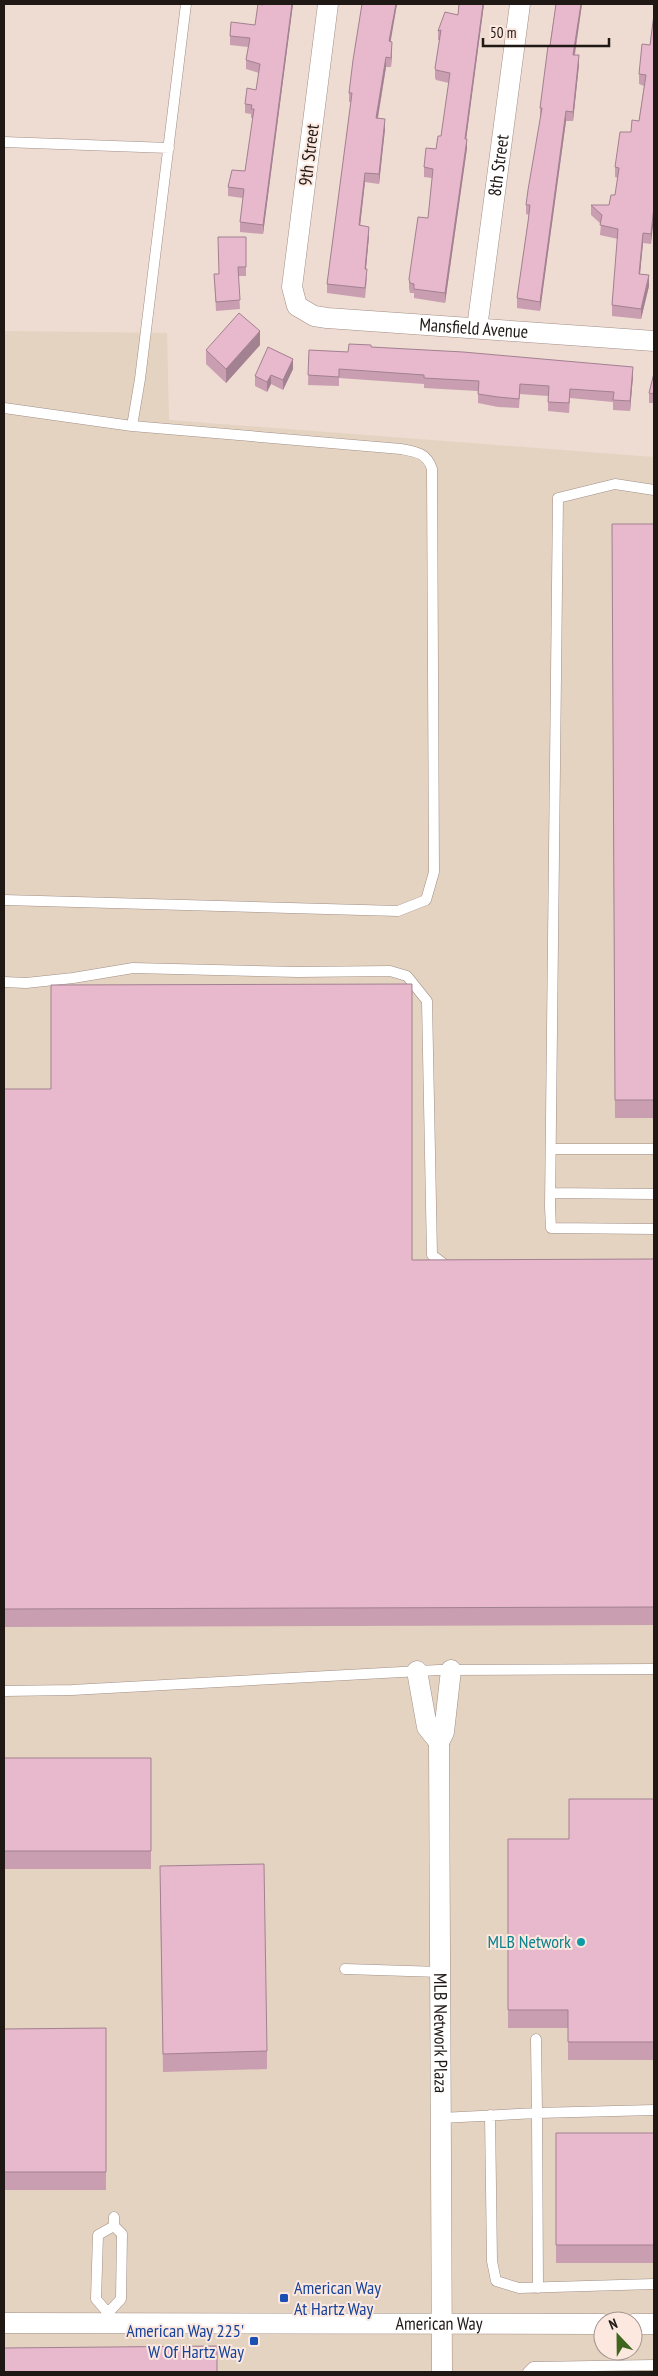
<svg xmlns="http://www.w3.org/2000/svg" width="658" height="2376" font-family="'PT Sans Narrow',sans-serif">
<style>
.commercial{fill:#e4d3c1;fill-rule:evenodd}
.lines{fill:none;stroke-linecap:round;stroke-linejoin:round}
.service-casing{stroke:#a18f87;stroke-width:11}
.minor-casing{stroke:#a18f87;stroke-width:21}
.service{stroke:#fff;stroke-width:10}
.minor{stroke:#fff;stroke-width:20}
.wall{fill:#c89eb0}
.shaded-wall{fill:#a28190}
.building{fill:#e8b8cd;stroke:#a28190}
.culture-dot{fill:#0f9aa8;stroke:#fce8df;stroke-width:2}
.transit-dot{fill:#1a4fb4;stroke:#fce8df;stroke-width:2}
.labels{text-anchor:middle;stroke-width:4;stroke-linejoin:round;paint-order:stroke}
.street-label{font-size:18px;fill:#1f1815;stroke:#fce8df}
.culture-label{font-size:18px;fill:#0d838f;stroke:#fce8df;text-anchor:end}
.transit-label{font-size:18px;fill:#164399;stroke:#fce8df;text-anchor:start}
</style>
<rect width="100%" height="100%" fill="#eedbd2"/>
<path class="commercial" d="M4,331L167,333L169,420L654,457V2372H4ZM603,2321H633V2351H603Z"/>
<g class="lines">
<defs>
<path id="service" d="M4,142L169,148
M4,408L132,426
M654,490L615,484L558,498L550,1207L551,1228L654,1229
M4,900L398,911L426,900L434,872L432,469C427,453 417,452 401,449L132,426L140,379L186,4
M4,982L26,983L73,978L133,968L298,972L390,971L407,976L427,1001L432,1255L448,1267
M551,1149H654
M551,1193L654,1194
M4,1691L72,1690L439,1670L654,1669
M345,1969L440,1972
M490,2115L492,2261L496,2281L519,2288L654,2284
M441,2118L537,2113L536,2039
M114,2217V2226L122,2234L121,2299L108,2313L96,2299L98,2235L114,2226
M538,2288L537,2113L654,2110
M528,2372L533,2367L654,2365"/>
<g id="minor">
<path id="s1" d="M328,4L292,287L297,306L314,316L327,318L654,341"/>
<path id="s2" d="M477,328L520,4"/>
<path d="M417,1671L427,1727L439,1742L444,1732L451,1670"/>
<path id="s3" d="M439,1742L442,2372"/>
<path id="s4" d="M4,2323L603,2324"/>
<path d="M633,2324H654"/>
</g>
</defs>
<use href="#service" class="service-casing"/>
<use href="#minor" class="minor-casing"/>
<use href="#service" class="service"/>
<use href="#minor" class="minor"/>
</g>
<path class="wall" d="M264,4H293L263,234L240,232V222L243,198L228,196V187L245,171L253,118H251V114L245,113V104L256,90L259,73L246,69V60L248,47L230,45V36L255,25Z
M362,4H397L390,41L392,51L391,67H386L378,118L385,129L379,184L365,182L360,226L369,236L366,269L367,278L365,298L327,293V284L351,102H349V93Z
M459,4H484L466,139L467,148L445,303L414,298V293H410L409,288V279L428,218L432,178L424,177V167L436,149L441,136L449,83L436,80L435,78V68L440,40H438V31L458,15Z
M556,4H582L575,55L579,65L573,121H566L540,311L517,308V298L529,215L526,214V205L541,117H540V108Z
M653,4H654V11H653Z
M654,14L651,244L643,243L640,274L649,286L641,319L612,316V305L618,239L600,235L601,224L591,215V205H609L615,195L618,178L615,177V167L631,132L639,121L644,86L639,84V74L650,45Z
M246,237V276H238L240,309L216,311L214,274H219Z
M260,345L226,383L206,364V350Z
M371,347L633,376L630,411L613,410V402L570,398L569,413L548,411V396L520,394L519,408L498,407L478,403V391L424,388V384L339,378V386L308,385L309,350L348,352Z
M293,369L283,390L271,384L267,392L255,386V376Z
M654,373V403H649V393Z
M612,524H654V1118H615Z
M4,1089L412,1260L654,1259V1625L4,1627Z
M4,1758H151V1869H4Z
M654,1799V2060H568V2028H508V1839H569Z
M160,1885L267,2051V2069L163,2072Z
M106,2028V2190H4V2029Z
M556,2133H654V2263H556Z"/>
<path class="shaded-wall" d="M292,4H293L263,234V225Z
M396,4H397L389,51V41Z
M483,4H484L465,148V139Z
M581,4H582L573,64V55Z
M392,42V51L391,67V58Z
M579,55V65L573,121V112Z
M386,57V67L376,128V118Z
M566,111V121L540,311V302Z
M385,119V129L379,184V174Z
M467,139V148L445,303V293Z
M365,173V182L359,235V225Z
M654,206V216L651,244V234Z
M369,227V236L365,278V269Z
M643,233V243L639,284V274Z
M649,275V286L641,319V309Z
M260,331V345L226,383V369Z
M293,359V369L283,390V380Z
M633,367V376L630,411V401Z
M271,375V384L267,392V382Z"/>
<path class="building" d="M258,4L263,5L264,4H292L263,225L240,222L244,189L228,187L232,170L245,171L254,109H251L252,105L245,104L247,88L256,90L260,64L246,60L250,38L230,36L231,22L255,25Z
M362,4H396L389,41L392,42L391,58L386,57L376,118L385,119L379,174L365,173L359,225L369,227L365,269H367L365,288L327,284L352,93H349L353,60Z
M459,4H483L465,139H467L445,293L414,289V284L410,283L409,279L418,217L428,218L433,169L424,167L426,148L436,149L438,136H441L450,73L436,70L435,68L441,30L438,31L445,12L458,15Z
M556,4H581L573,55H579L573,112L566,111L540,302L517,298L528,222L530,205H526L528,190L542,108H540L548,46H550Z
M654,14V206L651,234L643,233L639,274L649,275L641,309L612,305L618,229L600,225L602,215L591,205H609L611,195H615L619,168L615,167L620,132H631L632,120L639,121L646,75L639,74L642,44L650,45Z
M218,237H246V267H238L240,300L216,302L214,274H219Z
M239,313L260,331L226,369L206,350Z
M349,344L371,345V347L463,352L633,367L630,401L613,400L614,392L570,389L569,403L548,402L549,386L520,384L519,399L498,397L478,394L479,381L424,378V375L339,369V377L308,375L309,350L348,352Z
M268,347L293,359L283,380L271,375L267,382L255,376Z
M654,373V394L649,393Z
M612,524H654V1100H615Z
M412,984V1260L654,1259V1607L4,1609V1089H51V985Z
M4,1758H151V1851H4Z
M569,1799H654V2042H568V2010H508V1839H569Z
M264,1864L267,2051L163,2054L160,1866Z
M106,2028V2172H4V2029Z
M556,2133H654V2245H556Z
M217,2346V2372H4V2348Z"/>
<circle class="culture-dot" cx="581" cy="1942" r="5"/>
<g class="transit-dot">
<rect x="279" y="2293" width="10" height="10" rx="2.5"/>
<rect x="249" y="2336" width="10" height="10" rx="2.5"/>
</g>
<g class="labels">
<g class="street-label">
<text transform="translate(309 155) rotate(-83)" y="6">9th Street</text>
<text dy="6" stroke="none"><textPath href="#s2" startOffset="164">8th Street</textPath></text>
<text dy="6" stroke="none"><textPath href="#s1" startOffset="485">Mansfield Avenue</textPath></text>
<text dy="6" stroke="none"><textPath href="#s3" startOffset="291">MLB Network Plaza</textPath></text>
<text dy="6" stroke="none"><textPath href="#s4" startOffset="435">American Way</textPath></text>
</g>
<g class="culture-label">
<text x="571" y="1948">MLB Network</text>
</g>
<g class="transit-label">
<text x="294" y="2294">American Way<tspan x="294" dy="21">At Hartz Way</tspan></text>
<text x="244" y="2337" text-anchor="end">American Way 225'<tspan x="244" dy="21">W Of Hartz Way</tspan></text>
</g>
</g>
<rect width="658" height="2376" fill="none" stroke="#1f1815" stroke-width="10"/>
<g transform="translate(618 2336) rotate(338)"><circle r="24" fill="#fce8df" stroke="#a4958e"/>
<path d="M0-4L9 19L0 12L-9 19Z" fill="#40651e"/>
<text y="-8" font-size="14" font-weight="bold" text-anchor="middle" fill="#1f1815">N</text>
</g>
<path d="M483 38v8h126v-8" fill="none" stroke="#1f1815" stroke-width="2.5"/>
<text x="490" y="38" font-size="15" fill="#1f1815" stroke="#fce8df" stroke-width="4" paint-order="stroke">50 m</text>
</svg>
